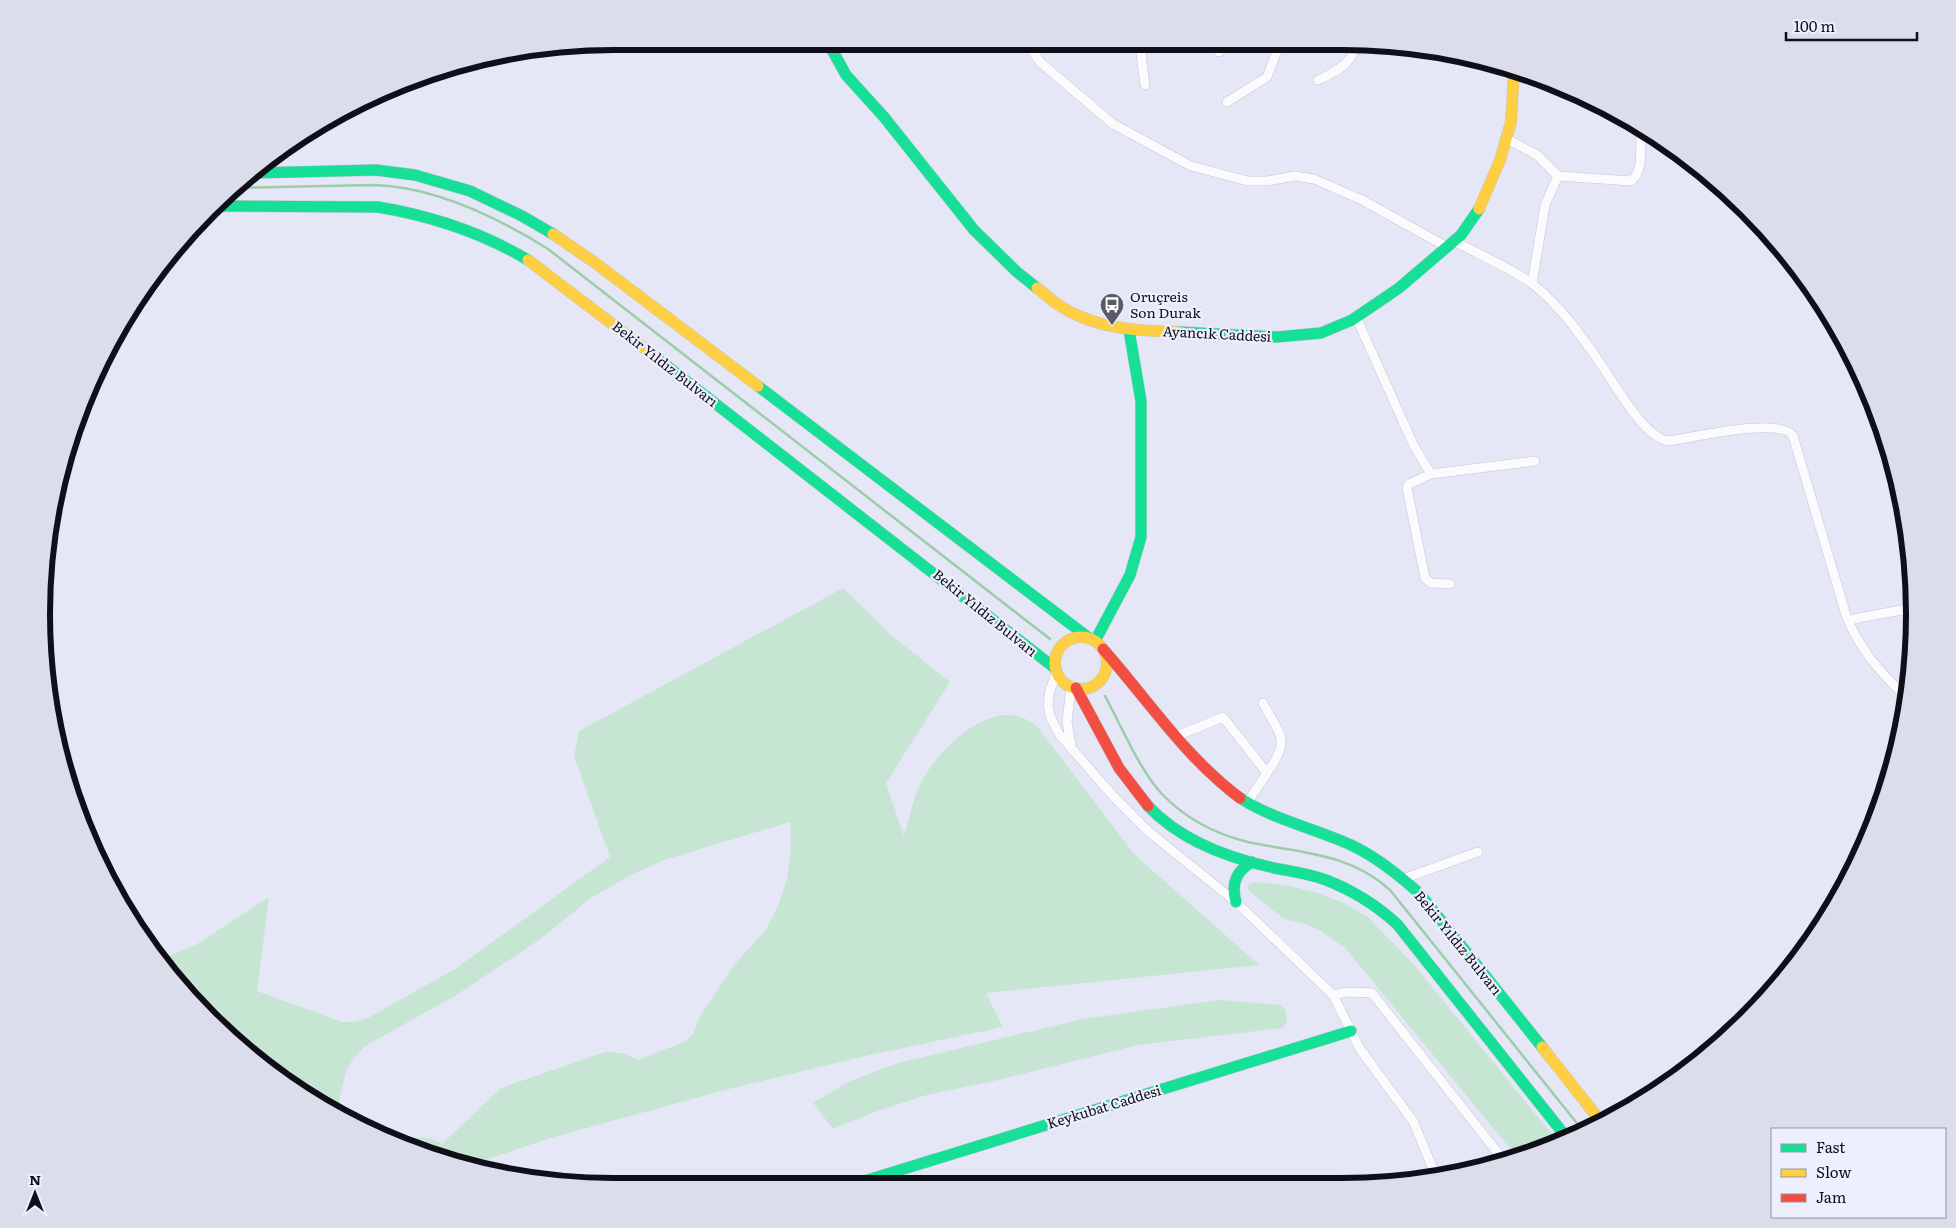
<svg xmlns="http://www.w3.org/2000/svg" width="1956" height="1228" font-family="Literata,serif">
<style>
.green{fill:#c7e5d3}
.lines{fill:none;stroke-linecap:round;stroke-linejoin:round}
.stream{stroke:#9cccaa;stroke-width:2.5}
.street-casing{stroke:#c4c5d2;stroke-width:10}
.fast-casing{stroke:#c4c5d2;stroke-width:12}
.slow-casing{stroke:#c4c5d2;stroke-width:12}
.jam-casing{stroke:#c4c5d2;stroke-width:12}
.street{stroke:#fbfbfe;stroke-width:9}
.fast{stroke:#16e098;stroke-width:11}
.slow{stroke:#ffcf43;stroke-width:11}
.jam{stroke:#f24e42;stroke-width:11}
.labels{text-anchor:middle;stroke-width:4.5;stroke-linejoin:round;paint-order:stroke}
.poi-label{font-size:14px;fill:#0f0f1a;stroke:#eeeffd;text-anchor:start}
.street-label{font-size:14px;fill:#0f0f1a;stroke:#eeeffd}
.rim{fill:none;stroke:#0f0f1a;stroke-width:6}
</style>
<rect width="100%" height="100%" fill="#e5e7f6"/>
<path class="green" d="M843,588L891,635L950,682L886,783L904,836C910,819 912,800 921,782C941,746 999,688 1039,729L1135,855L1259,965L986,993L1003,1027L865,1056L721,1091L554,1137L473,1164L390,1141C410,1139 425,1133 442,1144L501,1088L605,1052L622,1053L638,1060L684,1042L693,1034L699,1018L735,964L765,931L778,906L787,879L791,850L790,822L664,860L629,876L591,898L539,940L455,996L365,1046L353,1059L346,1071L340,1097V1112L265,1068L184,992L159,960L194,946L269,897L257,991L342,1022H355L368,1018L455,969L610,857L574,756L579,731Z
M1253,882L1286,885L1318,893L1344,903L1368,917L1416,967L1558,1142L1517,1157L1346,949L1321,931L1303,923L1284,919L1248,890V885Z
M1219,1000L1280,1005L1286,1010L1287,1022L1282,1028L1138,1045L998,1080L927,1095L880,1110L833,1129L813,1103L850,1081L898,1063L1083,1019Z"/>
<g class="lines">
<path class="stream" d="M232,188L374,185C435,187 497,217 548,249L1050,639
M1105,696C1121,725 1140,771 1162,794C1185,818 1215,834 1248,842C1299,853 1348,852 1390,890L1584,1132"/>
<defs>
<path id="street" d="M1029,46L1040,62L1113,124L1191,166L1248,181H1267L1295,176L1314,179L1362,200L1447,247
M1140,46L1145,85
M1219,52L1223,46
M1318,80C1334,73 1351,64 1356,46
M1227,102L1267,77L1279,46
M1507,139L1537,155L1558,176
M1454,241C1476,253 1515,270 1534,285C1560,306 1581,335 1600,363C1614,383 1644,438 1669,441C1692,438 1780,416 1793,436L1846,615C1859,649 1880,672 1906,697
M1532,284L1545,205L1558,176L1631,181C1644,172 1640,145 1641,131
M1356,317L1414,446L1431,474
M1450,584L1431,583L1425,578L1407,488L1409,484L1431,474L1535,461
M1848,620L1912,608
M1057,672L1050,690L1048,704L1050,716L1059,734L1113,796L1149,832L1236,902L1333,995L1360,1049L1413,1121L1436,1176
M1263,703C1281,737 1291,739 1267,773
M1177,736L1223,717L1267,773L1247,803
M1071,746L1067,721L1071,687
M1403,879L1478,852
M1333,995L1347,992L1372,993L1505,1162"/>
<path id="fast" d="M830,46L846,75L884,117L974,230L1017,272L1037,288
M250,173L376,170L415,175L470,191L522,216L553,234
M215,206L378,207C432,216 481,232 528,260
M1179,332L1277,337L1321,333L1352,320L1399,288L1461,235L1479,209
M653,355L1056,669
M758,386L1089,638
M1095,641L1130,575L1141,537V401L1129,330
M1240,798C1274,820 1314,828 1351,845C1377,857 1399,875 1420,894L1542,1047
M1148,806C1180,840 1225,857 1270,867C1288,871 1308,873 1326,880C1352,890 1376,905 1397,924L1567,1138
M1236,902C1231,884 1236,871 1252,862
M858,1183L1351,1031"/>
<path id="slow" d="M1479,209L1500,160L1511,122L1514,72
M553,234L594,262L758,386
M528,260L653,355
M1037,288C1045,294 1053,302 1062,307C1096,329 1140,331 1179,332
M1055 663a26 26 0 1 1 52 0a26 26 0 1 1-52 0Z
M1542,1047L1602,1123"/>
<path id="jam" d="M1103,649C1148,700 1185,757 1240,798
M1076,688L1119,768L1148,806"/>
</defs>
<use href="#street" class="street-casing"/>
<use href="#fast" class="fast-casing"/>
<use href="#slow" class="slow-casing"/>
<use href="#jam" class="jam-casing"/>
<use href="#street" class="street"/>
<use href="#fast" class="fast"/>
<use href="#slow" class="slow"/>
<use href="#jam" class="jam"/>
</g>
<defs>
<symbol id="bus-pin" viewBox="-11 -11 22 30"><path d="M0 17L-7.5 6A9.5 9.5 0 1 1 7.5 6Z" fill="#5a5b67" stroke="#eeeffd"/><path d="M-5-6H5V4H4V6H2V4H-2V6H-4V4H-5ZM-3.5-4V0h7V-4ZM-3.5 1.2v1.5H-2V1.2ZM2 1.2v1.5H3.5V1.2Z" fill="#fff"/></symbol>
</defs>
<g fill-rule="evenodd">
<use href="#bus-pin" x="1098" y="291" width="28" height="38"/>
</g>
<g class="labels">
<g class="poi-label">
<text x="1130" y="302">Oruçreis<tspan x="1130" dy="16">Son Durak</tspan></text>
</g>
<g class="street-label">
<text transform="translate(1217 334) rotate(3)" y="5">Ayancık Caddesi</text>
<text transform="translate(665 364) rotate(38)" y="5">Bekir Yıldız Bulvarı</text>
<text transform="translate(985 613) rotate(39)" y="5">Bekir Yıldız Bulvarı</text>
<text transform="translate(1458 943) rotate(51)" y="5">Bekir Yıldız Bulvarı</text>
<text transform="translate(1104 1107) rotate(-17)" y="5">Keykubat Caddesi</text>
</g>
</g>
<path d="M0 0H1956V1228H0ZM614 50H1342A564 564 0 0 1 1906 614V614A564 564 0 0 1 1342 1178H614A564 564 0 0 1 50 614V614A564 564 0 0 1 614 50Z" fill="#dcddeb" fill-rule="evenodd"/>
<path class="rim" d="M614 50H1342A564 564 0 0 1 1906 614V614A564 564 0 0 1 1342 1178H614A564 564 0 0 1 50 614V614A564 564 0 0 1 614 50Z"/>
<rect x="1771" y="1128" width="175" height="90" fill="#eeeffd" stroke="#9595a2"/>
<rect x="1781" y="1144" width="25" height="8" fill="#16e098" stroke="#9595a2"/>
<text x="1816" y="1153" font-size="15" fill="#0f0f1a">Fast</text>
<rect x="1781" y="1169" width="25" height="8" fill="#ffcf43" stroke="#9595a2"/>
<text x="1816" y="1178" font-size="15" fill="#0f0f1a">Slow</text>
<rect x="1781" y="1194" width="25" height="8" fill="#f24e42" stroke="#9595a2"/>
<text x="1816" y="1203" font-size="15" fill="#0f0f1a">Jam</text>
<g transform="translate(35 1193)" stroke="#eeeffd" stroke-width="4" paint-order="stroke">
<path d="M0-4L9 19L0 12L-9 19Z" fill="#0f0f1a"/>
<text y="-8" font-size="14" font-weight="bold" text-anchor="middle" fill="#0f0f1a">N</text>
</g>
<path d="M1786 32v8h131v-8" fill="none" stroke="#0f0f1a" stroke-width="2.5"/>
<text x="1794" y="32" font-size="15" fill="#0f0f1a" stroke="#eeeffd" stroke-width="4" paint-order="stroke">100 m</text>
</svg>
